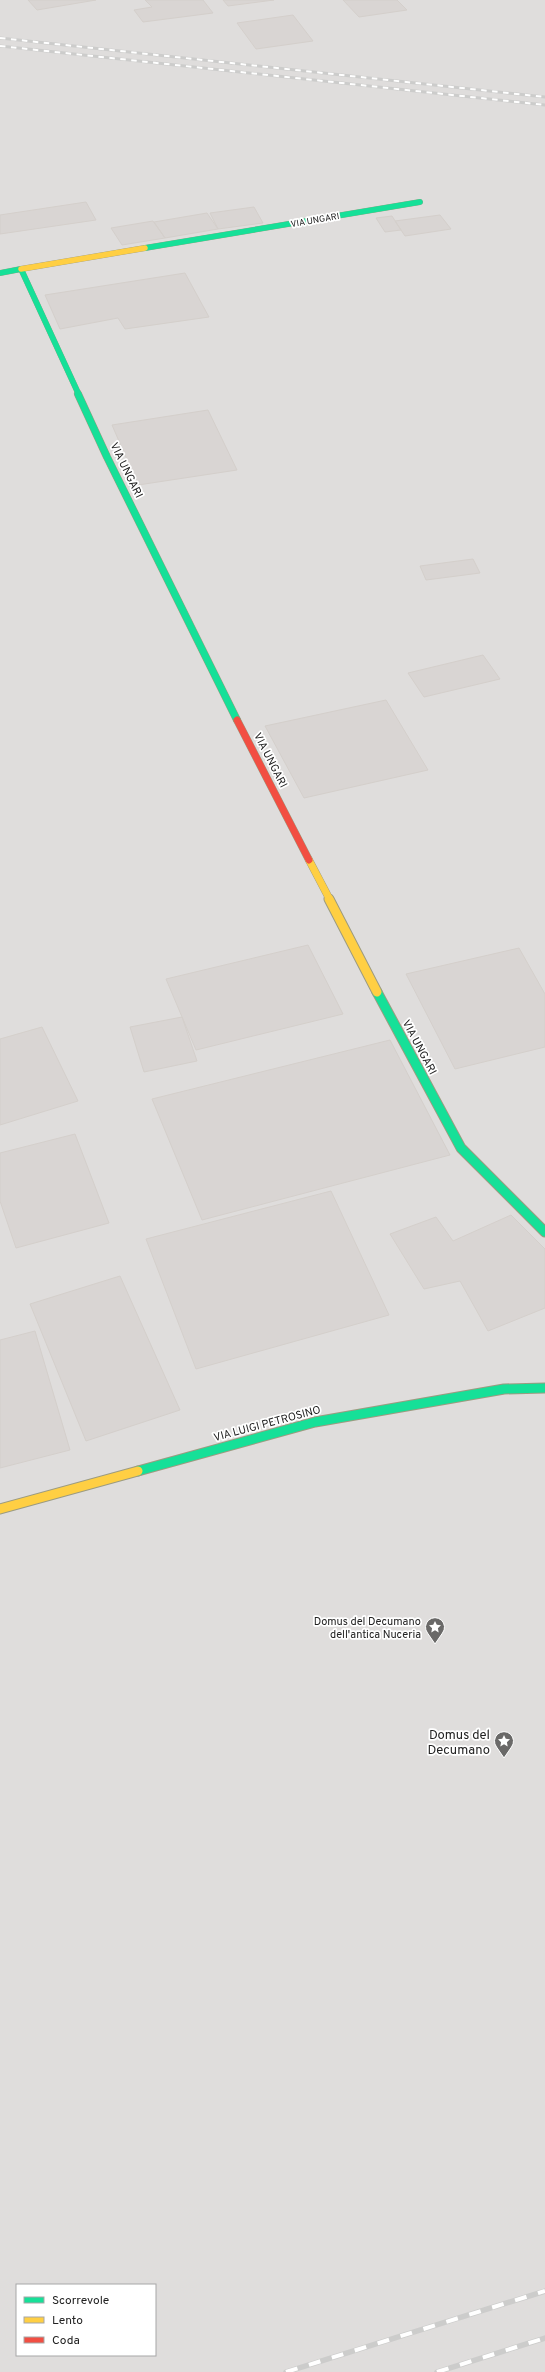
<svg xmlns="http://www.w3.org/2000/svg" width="545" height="2372" font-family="Overpass,sans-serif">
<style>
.residential{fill:#dfdddc;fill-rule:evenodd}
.building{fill:#d9d5d3;stroke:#d4cfcb}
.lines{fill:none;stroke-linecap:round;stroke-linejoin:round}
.fast-far2-casing{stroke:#9c9b80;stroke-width:6}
.fast-far1-casing{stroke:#9c9b80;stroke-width:8}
.fast-casing{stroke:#9c9b80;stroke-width:11}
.slow-far2-casing{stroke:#9c9b80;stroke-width:6}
.slow-far1-casing{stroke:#9c9b80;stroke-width:8}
.slow-casing{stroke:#9c9b80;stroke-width:11}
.jam-casing{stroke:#9c9b80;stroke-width:8}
.fast-far2{stroke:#16e098;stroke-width:5.5}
.fast-far1{stroke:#16e098;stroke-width:7}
.fast{stroke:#16e098;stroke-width:9}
.slow-far2{stroke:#ffcf43;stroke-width:5.5}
.slow-far1{stroke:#ffcf43;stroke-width:7}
.slow{stroke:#ffcf43;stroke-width:9}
.jam{stroke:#f24e42;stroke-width:7}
.rail-far1-casing{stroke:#cccccb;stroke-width:3}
.rail-casing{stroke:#cccccb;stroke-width:5.5}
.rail-far1{stroke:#fff;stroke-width:2;stroke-dasharray:5.5;stroke-linecap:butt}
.rail{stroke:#fff;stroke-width:4;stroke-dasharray:12;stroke-linecap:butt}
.labels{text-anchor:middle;stroke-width:3.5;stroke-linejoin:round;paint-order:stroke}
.far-street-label{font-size:9px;fill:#222;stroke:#fff}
.street-label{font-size:11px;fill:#222;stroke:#fff}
.poi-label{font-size:11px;fill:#222;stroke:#fff;text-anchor:end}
.near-poi-label{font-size:13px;fill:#222;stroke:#fff;text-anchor:end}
</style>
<rect width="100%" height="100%" fill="#f0edea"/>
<path class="residential" d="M0,0H545V2372H0ZM17,2285H155V2355H17Z"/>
<path class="building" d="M28,0H96L37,10Z
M145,0H203L213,13L143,22L134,10L152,7Z
M223,0H274L228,6Z
M343,0H397L407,10L359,17Z
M293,15L313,41L256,49L237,23Z
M86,202L96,220L0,234V215Z
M254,207L263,223L218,229L210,213Z
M207,213L218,229L165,238L154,222Z
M440,215L451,229L405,236L395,221Z
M392,216L401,230L385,232L376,218Z
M153,221L165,238L122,245L111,228Z
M185,273L209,317L125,329L118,318L60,329L45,295Z
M208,410L237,470L138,485L112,425Z
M473,559L480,573L426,580L420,566Z
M483,655L500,679L424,697L408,673Z
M386,700L428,770L304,798L265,726Z
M308,945L343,1014L196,1050L166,979Z
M519,948L545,994V1047L455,1069L406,974Z
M182,1017L197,1061L144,1072L130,1027Z
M42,1027L78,1101L0,1125V1039Z
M390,1040L450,1155L202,1220L152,1099Z
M75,1134L109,1223L16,1248L0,1201V1153Z
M331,1191L389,1315L196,1369L146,1239Z
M511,1215L545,1249V1308L488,1331L460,1281L424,1289L390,1234L436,1217L453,1241Z
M120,1276L180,1410L86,1441L30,1304Z
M35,1331L70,1450L0,1468V1340Z"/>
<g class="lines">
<defs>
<path id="fast-far2" d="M145,248L420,202
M0,273L21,269L79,395"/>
<path id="fast-far1" d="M78,394L107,457L237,720"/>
<path id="fast" d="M377,992L461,1148L545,1232
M138,1471L315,1422L504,1389L545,1388"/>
<path id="slow-far2" d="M21,269L145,248"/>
<path id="slow-far1" d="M309,860L330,900"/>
<path id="slow" d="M329,899L377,992
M0,1509L138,1471"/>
<path id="jam" d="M237,720L309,860"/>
</defs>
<use href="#fast-far2" class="fast-far2-casing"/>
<use href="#fast-far1" class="fast-far1-casing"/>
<use href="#fast" class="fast-casing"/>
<use href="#slow-far2" class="slow-far2-casing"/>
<use href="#slow-far1" class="slow-far1-casing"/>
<use href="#slow" class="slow-casing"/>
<use href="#jam" class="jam-casing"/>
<use href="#fast-far2" class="fast-far2"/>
<use href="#fast-far1" class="fast-far1"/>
<use href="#fast" class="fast"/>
<use href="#slow-far2" class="slow-far2"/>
<use href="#slow-far1" class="slow-far1"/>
<use href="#slow" class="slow"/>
<use href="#jam" class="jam"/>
<defs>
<path id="rail-far1" d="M0,38L545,97
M0,46L545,105"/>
<path id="rail" d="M286,2372L545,2291
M437,2372L545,2338"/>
</defs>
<use href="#rail-far1" class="rail-far1-casing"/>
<use href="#rail" class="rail-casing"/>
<use href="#rail-far1" class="rail-far1"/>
<use href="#rail" class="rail"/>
</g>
<defs>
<symbol id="sight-pin" viewBox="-11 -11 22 30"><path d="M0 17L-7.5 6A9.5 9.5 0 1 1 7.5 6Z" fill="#6a6968" stroke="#fff"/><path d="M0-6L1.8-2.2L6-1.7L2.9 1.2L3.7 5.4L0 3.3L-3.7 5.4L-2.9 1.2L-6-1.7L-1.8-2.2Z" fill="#fff"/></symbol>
</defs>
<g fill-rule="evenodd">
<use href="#sight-pin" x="424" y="1616" width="22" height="30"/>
<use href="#sight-pin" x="493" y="1730" width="22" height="30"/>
</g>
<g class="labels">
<g class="far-street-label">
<text transform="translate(315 220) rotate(-10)" y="3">VIA UNGARI</text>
</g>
<g class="street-label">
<text transform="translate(127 470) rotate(64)" y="4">VIA UNGARI</text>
<text transform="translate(271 760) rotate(63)" y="4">VIA UNGARI</text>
<text transform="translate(420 1047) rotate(62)" y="4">VIA UNGARI</text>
<text transform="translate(267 1423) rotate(-15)" y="4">VIA LUIGI PETROSINO</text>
</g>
<g class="poi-label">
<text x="421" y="1625">Domus del Decumano<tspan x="421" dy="13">dell'antica Nuceria</tspan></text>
</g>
<g class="near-poi-label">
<text x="490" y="1739">Domus del<tspan x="490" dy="15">Decumano</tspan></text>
</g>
</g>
<rect x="16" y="2284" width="140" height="72" fill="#ffffff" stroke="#a7a7a7"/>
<rect x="24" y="2297" width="20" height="6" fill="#16e098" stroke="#a7a7a7"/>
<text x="52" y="2304" font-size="12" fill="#222222">Scorrevole</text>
<rect x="24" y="2317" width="20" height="6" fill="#ffcf43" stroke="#a7a7a7"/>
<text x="52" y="2324" font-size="12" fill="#222222">Lento</text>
<rect x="24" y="2337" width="20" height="6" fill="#f24e42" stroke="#a7a7a7"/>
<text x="52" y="2344" font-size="12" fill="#222222">Coda</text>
</svg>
